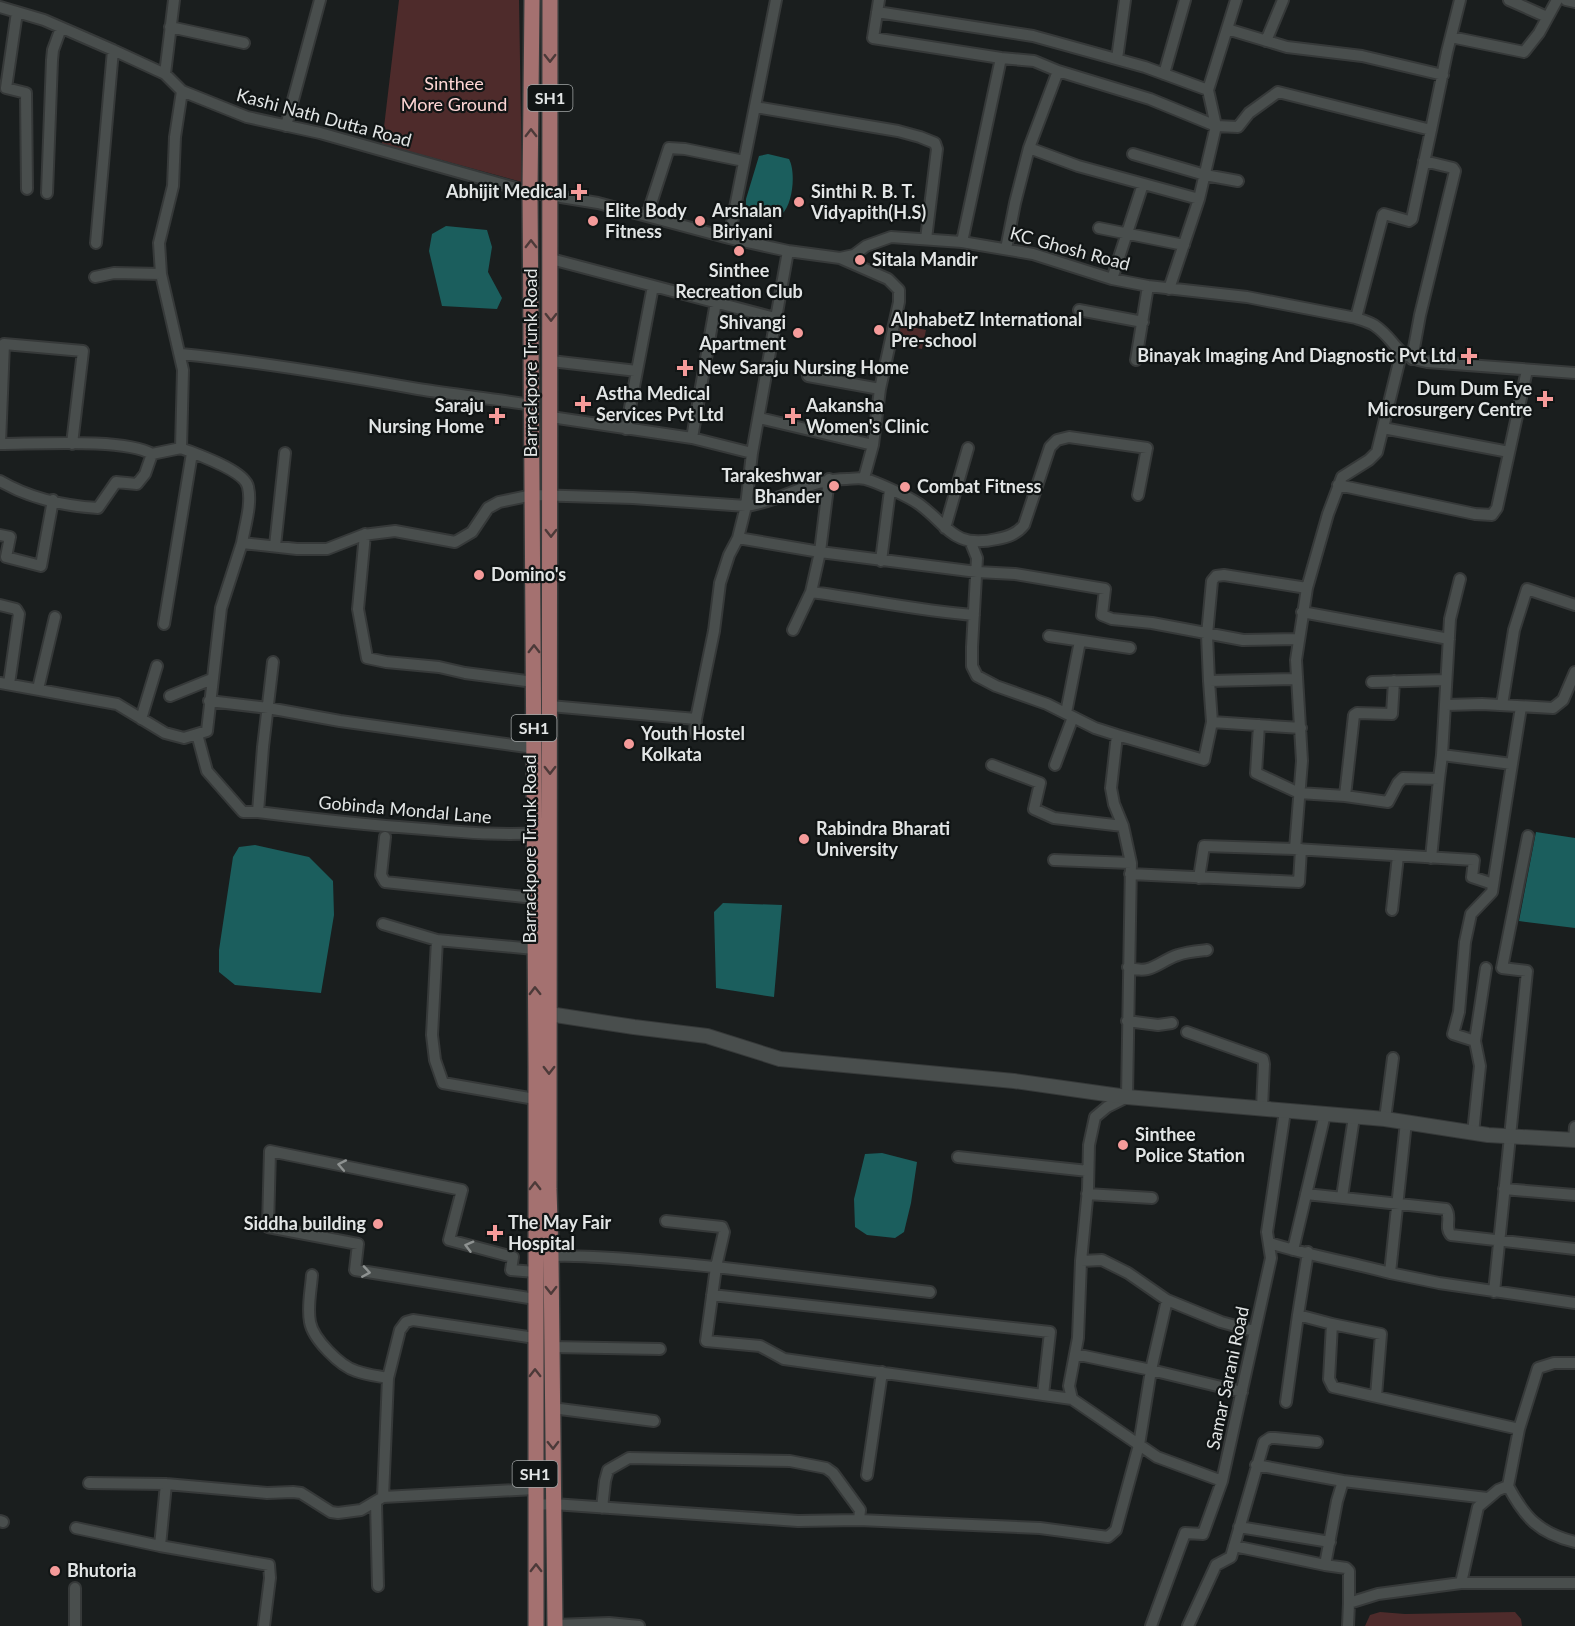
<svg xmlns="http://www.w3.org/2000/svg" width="1575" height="1626" font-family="Lato,sans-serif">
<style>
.green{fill:#4e2b2b}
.water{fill:#1b5e5d}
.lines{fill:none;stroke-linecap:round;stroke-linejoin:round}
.street-casing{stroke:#363939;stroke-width:14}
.secondary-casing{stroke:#363939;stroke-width:16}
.primary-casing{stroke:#363939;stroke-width:18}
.street{stroke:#494e4d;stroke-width:10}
.secondary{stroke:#494e4d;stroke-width:14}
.primary{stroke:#a47170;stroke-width:15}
.oneway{stroke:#4c3a39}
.oneway2{stroke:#8e9291}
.poi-dot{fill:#f59b9a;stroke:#111515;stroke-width:2}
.labels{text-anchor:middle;stroke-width:4.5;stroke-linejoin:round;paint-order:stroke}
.shield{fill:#111515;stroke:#a3a7a7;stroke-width:1.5}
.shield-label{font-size:16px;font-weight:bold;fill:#e2e5e5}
.park-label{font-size:18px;fill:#fdd5d4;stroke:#111515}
.street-label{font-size:18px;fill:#e2e5e5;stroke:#111515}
.poi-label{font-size:18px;font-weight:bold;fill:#e2e5e5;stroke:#111515;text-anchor:start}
</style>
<rect width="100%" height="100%" fill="#1a1e1e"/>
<path class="green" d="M399,0H519L522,182L382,144Z
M897,324L926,330L922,349L894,343Z
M1380,1612L1405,1614L1515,1612L1521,1619L1522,1626H1365L1370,1615Z"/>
<path class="water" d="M768,154L789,159C796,172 793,204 782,214H762L746,207V199L759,156Z
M446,226L487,230L492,247L488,272L502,298L497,309L442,306L429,251L432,234Z
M1536,832L1575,838V928L1519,921Z
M255,845L309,857L333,881L334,915L321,993L235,985L219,972V950L233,857L239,847Z
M723,903L782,905L774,997L716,988L714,912Z
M882,1153L917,1162L911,1203L904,1232L895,1238L867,1235L855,1227L854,1199L865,1154Z"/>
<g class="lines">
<defs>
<path id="street" d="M879,0L873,38L1001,58
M1509,0L1547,17
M1566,0L1575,2
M0,7L44,20L113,50L165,74L182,91L247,117L320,133L530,192L598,203L729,238L788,251L840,258L854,255L866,246L891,237L962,242L1033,254L1112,279L1148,286L1247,297L1356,318C1362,320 1369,322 1374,325C1399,342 1391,355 1427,362L1575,373
M17,12L6,88L26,93L27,189
M877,12L1033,36L1145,67L1208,90L1216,126
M170,27L244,43
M1227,29L1287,47L1362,56L1443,75
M1451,37L1524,52L1539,33L1557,0
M1266,41L1283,0
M1117,59L1125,0
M165,74L174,0
M1164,74L1185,0
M1208,90L1236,0
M182,91L175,137L173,186L159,243L161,274L183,370L181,448C195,454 245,470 248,487C252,504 245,525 242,543
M755,107L898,131L920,137L935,143L937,149L926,239
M286,126L320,0
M1029,148L1058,71L1150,99L1216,126
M1133,154L1205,175L1238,181
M47,193L52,60L53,50L61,28
M647,216L669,148L685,149L744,161
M1099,228L1184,245
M729,238L776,0
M962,242L1001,58L1034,61L1058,71
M96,243L113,50
M1006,249L1015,203L1029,148L1078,166L1199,199L1216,126L1238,127L1249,113L1278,92L1431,130L1447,52L1460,0
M840,258L888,279L899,290V302L880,389L873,445
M551,259L775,318
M95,277L114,273L161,274
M1112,279L1143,184
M1169,289L1199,199
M1079,310L1143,322
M1356,318L1383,215L1384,214L1409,221L1412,219L1431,130
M181,354C261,362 339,375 418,389C456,395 494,399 532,405
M1412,359L1420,315L1455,171L1453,168L1424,161
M1136,360L1148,286
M551,361L637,371
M808,376L880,389
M551,417L692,438L752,453
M759,418L873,445L864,478
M1383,428L1509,452
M626,429L653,286
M692,438L716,302
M0,443L4,344L83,351L72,444
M0,444C35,444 125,438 152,454
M0,481C29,498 65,506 98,508L116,482L137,484L145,474L152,454L181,448
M1338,485L1475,514L1492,515L1497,508L1527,370
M945,528L968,448
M365,534L358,609L367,658L386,662L439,667L465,673L534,682
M0,535L10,537L6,557L41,566L53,500
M738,538L820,552L977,572L1015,574L1105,589L1102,615L1112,619L1152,623L1243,640L1298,639
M971,543L977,558L972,647V666L977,676L996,686L1047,704L1095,728L1117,735L1111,788L1114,804L1123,826L1131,863L1127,1097L1107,1107L1095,1117L1089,1145L1088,1189L1081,1261L1078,1338L1069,1386L1072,1399L1157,1457L1222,1481
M275,546L285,453
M881,561L890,490
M1460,579L1450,619L1442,755L1512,764L1492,892L1471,914L1465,942L1459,1012L1453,1034L1475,1041L1480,1066L1473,1133
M811,592C865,599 919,611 974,615
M0,605L16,609L19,614L9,684
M1302,612L1449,639
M164,624L192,453
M793,630L811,592L820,552L829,479
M1049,636L1130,648
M1209,681L1207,635L1212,581L1216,576L1224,575L1307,588
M1394,681L1392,714L1357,713L1354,715L1345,796L1388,802L1398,783L1403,778L1439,779L1442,755
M1372,682L1446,680
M0,683L117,704L165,733L184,738L207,731L221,608L242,543L297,549H327L363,535L395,531L455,542L472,532L488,508L499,502L533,495L633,498L746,506L752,453L788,251
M38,689L55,617
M170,696L212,679
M209,701L268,708L340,721L534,748
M1446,705L1482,704L1553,708L1563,700L1575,672
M1502,705L1514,630L1527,589L1575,605
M550,706L696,719
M1066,713L1080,641
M141,719L157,666
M1212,722L1301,728
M1259,725L1256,773L1299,793L1345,796
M695,733L696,719L714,631L720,583L729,555L738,538L746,506C783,501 809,479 847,479C852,479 859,477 865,479C877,482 909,497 919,504C949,526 953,549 997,539C1008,537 1017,534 1024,525L1050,447L1057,440L1069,437L1147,448L1138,495
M197,734L207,771L243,812H258L263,747L273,662
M1117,735L1204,760L1212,722L1209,681L1297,679
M1512,764L1521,707
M992,765L1040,783L1034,809L1054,818L1123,826
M1055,765L1073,717
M258,812C313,819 368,825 424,829C462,832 500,836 539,833
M385,837L381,875L385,882L534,898
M1295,849L1474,860L1472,877L1493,884
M1431,858L1439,779
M1054,860L1131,863
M1130,874L1299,882L1301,849
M1199,878L1204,846L1295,849L1302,761L1296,660L1307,588L1328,514L1342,477L1369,460L1377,452L1401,354
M1392,910L1398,856
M383,924L437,940L534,949
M437,940L432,1035L435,1060L443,1083L535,1099
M1128,967C1151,976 1159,961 1178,955C1186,952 1198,951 1207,950
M1127,1021L1158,1025L1172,1023
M1187,1032L1263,1059L1264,1064L1262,1108
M1475,1041L1486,968
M1385,1119L1393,1058
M1574,1140L1575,1127
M958,1157L1088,1171
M1504,1189L1575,1195
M1087,1194L1152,1198
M1306,1194L1446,1209C1452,1217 1444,1228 1451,1235L1575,1249
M1342,1197L1354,1117
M666,1221L722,1227L724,1232L716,1267L930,1292
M1270,1243C1309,1256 1350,1262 1390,1273L1406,1122
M1293,1250L1325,1114
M1308,1252L1298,1315L1332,1324L1329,1379L1333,1387L1519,1429
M547,1258C559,1251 693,1265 716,1267L706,1341L760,1346L784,1359L1072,1399
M1081,1261L1102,1260L1128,1273L1167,1300L1221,1322L1254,1331
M1390,1273L1439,1283L1575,1303
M312,1275C311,1290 307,1307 310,1322C313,1339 340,1366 356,1371C367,1375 378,1376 388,1378L383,1497L535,1489
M1494,1292L1527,971L1502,968L1528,836
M712,1295L1050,1332L1043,1395
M535,1299L355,1270L358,1244L268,1227L270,1151L462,1190L449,1240L513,1257L511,1270L535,1272
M1332,1324L1381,1334L1376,1396
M551,1347L660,1349
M1075,1354L1151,1370L1242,1392
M388,1378L400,1330L406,1322L413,1320L535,1338
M1286,1402L1298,1315
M552,1408L654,1421
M1256,1465L1343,1481
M867,1475L882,1372
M89,1483L166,1484L267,1493L293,1492L301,1493L331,1512L338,1513L361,1510L383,1497
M166,1484L160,1546L269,1565L270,1578L264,1626
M1508,1486C1525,1518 1539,1533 1575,1542
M376,1503L378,1586
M535,1505L553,1504L798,1521L859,1520L1040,1528L1108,1537L1116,1530L1139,1445L1151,1370L1167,1300
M602,1508L605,1481L608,1470L629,1458L790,1461L826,1468L833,1473L860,1510L859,1520
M0,1521L3,1522
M1239,1527L1330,1542
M76,1528L160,1546
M1234,1546L1325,1565L1337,1501L1343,1481L1487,1498
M1325,1565L1346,1568L1349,1571V1603
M1461,1583H1575
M75,1588V1626
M555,1625L609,1623L639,1626
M1151,1626L1185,1533L1203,1534L1222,1481L1271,1258L1267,1232L1285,1111
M1188,1626L1216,1565L1231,1557L1264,1442L1270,1438H1275L1317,1442
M1348,1626L1349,1603L1378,1594L1461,1583L1478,1507L1498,1490L1508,1486L1519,1429L1538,1368L1554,1363H1575"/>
<path id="secondary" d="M549,1014L634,1027L707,1036L780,1059L1014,1081L1127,1097L1385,1119L1488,1135L1575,1140"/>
<path id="primary" d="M532,0L530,192L536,1068V1626
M550,0L549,1189L551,1256L555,1626"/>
</defs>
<use href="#street" class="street-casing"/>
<use href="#secondary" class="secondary-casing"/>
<use href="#primary" class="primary-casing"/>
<use href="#street" class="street"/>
<use href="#secondary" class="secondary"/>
<use href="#primary" class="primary"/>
</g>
<defs><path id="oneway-chevron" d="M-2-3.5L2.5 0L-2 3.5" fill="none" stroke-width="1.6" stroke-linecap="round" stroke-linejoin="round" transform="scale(1.5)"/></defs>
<g class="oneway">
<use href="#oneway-chevron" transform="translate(550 58) rotate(90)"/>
<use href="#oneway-chevron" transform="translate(531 133) rotate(-90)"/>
<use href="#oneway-chevron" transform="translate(531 244) rotate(-90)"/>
<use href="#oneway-chevron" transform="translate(551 317) rotate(90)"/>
<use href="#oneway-chevron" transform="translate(551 533) rotate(90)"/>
<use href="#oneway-chevron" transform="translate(534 649) rotate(-90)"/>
<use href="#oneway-chevron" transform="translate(550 770) rotate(90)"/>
<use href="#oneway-chevron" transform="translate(535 991) rotate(-91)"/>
<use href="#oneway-chevron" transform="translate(549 1070) rotate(90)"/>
<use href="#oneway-chevron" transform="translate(535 1186) rotate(-90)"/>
<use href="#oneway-chevron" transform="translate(551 1290) rotate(90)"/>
<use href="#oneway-chevron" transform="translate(535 1373) rotate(-90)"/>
<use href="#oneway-chevron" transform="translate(553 1445) rotate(89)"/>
<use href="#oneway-chevron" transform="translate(536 1568) rotate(-90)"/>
</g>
<g class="oneway2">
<use href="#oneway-chevron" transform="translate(342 1165) rotate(-169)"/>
<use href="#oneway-chevron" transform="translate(469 1246) rotate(-165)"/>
<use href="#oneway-chevron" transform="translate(366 1272) rotate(9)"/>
</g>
<g class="poi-dot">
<path d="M576 183h6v6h6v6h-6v6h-6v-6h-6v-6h6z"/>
<circle cx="799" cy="202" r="6"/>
<circle cx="593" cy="221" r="6"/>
<circle cx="700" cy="221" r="6"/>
<circle cx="739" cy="251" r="6"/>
<circle cx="860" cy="260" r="6"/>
<circle cx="879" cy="330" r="6"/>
<circle cx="798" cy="333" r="6"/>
<path d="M1466 347h6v6h6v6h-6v6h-6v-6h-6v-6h6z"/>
<path d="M682 359h6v6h6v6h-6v6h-6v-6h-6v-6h6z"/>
<path d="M1542 390h6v6h6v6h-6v6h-6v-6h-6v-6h6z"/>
<path d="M580 395h6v6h6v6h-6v6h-6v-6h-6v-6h6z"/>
<path d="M494 407h6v6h6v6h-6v6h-6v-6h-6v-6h6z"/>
<path d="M790 407h6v6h6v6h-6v6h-6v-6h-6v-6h6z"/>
<circle cx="834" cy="486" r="6"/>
<circle cx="905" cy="487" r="6"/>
<circle cx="479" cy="575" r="6"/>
<circle cx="629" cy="744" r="6"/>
<circle cx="804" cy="839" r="6"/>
<circle cx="1123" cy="1145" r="6"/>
<circle cx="378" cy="1224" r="6"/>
<path d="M492 1224h6v6h6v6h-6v6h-6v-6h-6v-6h6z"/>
<circle cx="55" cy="1571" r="6"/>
</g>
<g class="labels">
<g class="shield">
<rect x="527.5" y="85" width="45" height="26" rx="4.5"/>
<rect x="511.5" y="715" width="45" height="26" rx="4.5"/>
<rect x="512.5" y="1461" width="45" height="26" rx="4.5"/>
</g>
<g class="shield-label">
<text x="550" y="104">SH1</text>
<text x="534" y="734">SH1</text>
<text x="535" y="1480">SH1</text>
</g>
<g class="park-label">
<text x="454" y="90">Sinthee<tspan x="454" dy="21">More Ground</tspan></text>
</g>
<g class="street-label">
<text transform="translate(324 118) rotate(15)" y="6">Kashi Nath Dutta Road</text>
<text transform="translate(1070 249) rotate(15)" y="6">KC Ghosh Road</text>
<text transform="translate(531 363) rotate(-90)" y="6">Barrackpore Trunk Road</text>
<text transform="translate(405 810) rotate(5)" y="6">Gobinda Mondal Lane</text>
<text transform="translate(530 849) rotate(-90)" y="6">Barrackpore Trunk Road</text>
<text transform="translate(1228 1378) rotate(-78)" y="6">Samar Sarani Road</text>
</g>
<g class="poi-label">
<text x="567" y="198" text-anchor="end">Abhijit Medical</text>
<text x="811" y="198">Sinthi R. B. T.<tspan x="811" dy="21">Vidyapith(H.S)</tspan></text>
<text x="605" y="217">Elite Body<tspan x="605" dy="21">Fitness</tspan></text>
<text x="712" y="217">Arshalan<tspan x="712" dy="21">Biriyani</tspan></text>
<text x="872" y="266">Sitala Mandir</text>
<text x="739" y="277" text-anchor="middle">Sinthee<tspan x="739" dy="21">Recreation Club</tspan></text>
<text x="891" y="326">AlphabetZ International<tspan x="891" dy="21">Pre-school</tspan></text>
<text x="786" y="329" text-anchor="end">Shivangi<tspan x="786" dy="21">Apartment</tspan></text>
<text x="1456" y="362" text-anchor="end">Binayak Imaging And Diagnostic Pvt Ltd</text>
<text x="698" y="374">New Saraju Nursing Home</text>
<text x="1532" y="395" text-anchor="end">Dum Dum Eye<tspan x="1532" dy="21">Microsurgery Centre</tspan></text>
<text x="596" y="400">Astha Medical<tspan x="596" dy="21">Services Pvt Ltd</tspan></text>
<text x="484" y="412" text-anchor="end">Saraju<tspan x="484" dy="21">Nursing Home</tspan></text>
<text x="806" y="412">Aakansha<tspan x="806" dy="21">Women's Clinic</tspan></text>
<text x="822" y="482" text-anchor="end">Tarakeshwar<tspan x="822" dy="21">Bhander</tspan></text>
<text x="917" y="493">Combat Fitness</text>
<text x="491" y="581">Domino's</text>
<text x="641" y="740">Youth Hostel<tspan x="641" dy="21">Kolkata</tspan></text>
<text x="816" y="835">Rabindra Bharati<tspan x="816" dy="21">University</tspan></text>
<text x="1135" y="1141">Sinthee<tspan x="1135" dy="21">Police Station</tspan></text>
<text x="508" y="1229">The May Fair<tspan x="508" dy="21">Hospital</tspan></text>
<text x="366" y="1230" text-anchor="end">Siddha building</text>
<text x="67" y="1577">Bhutoria</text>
</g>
</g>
</svg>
